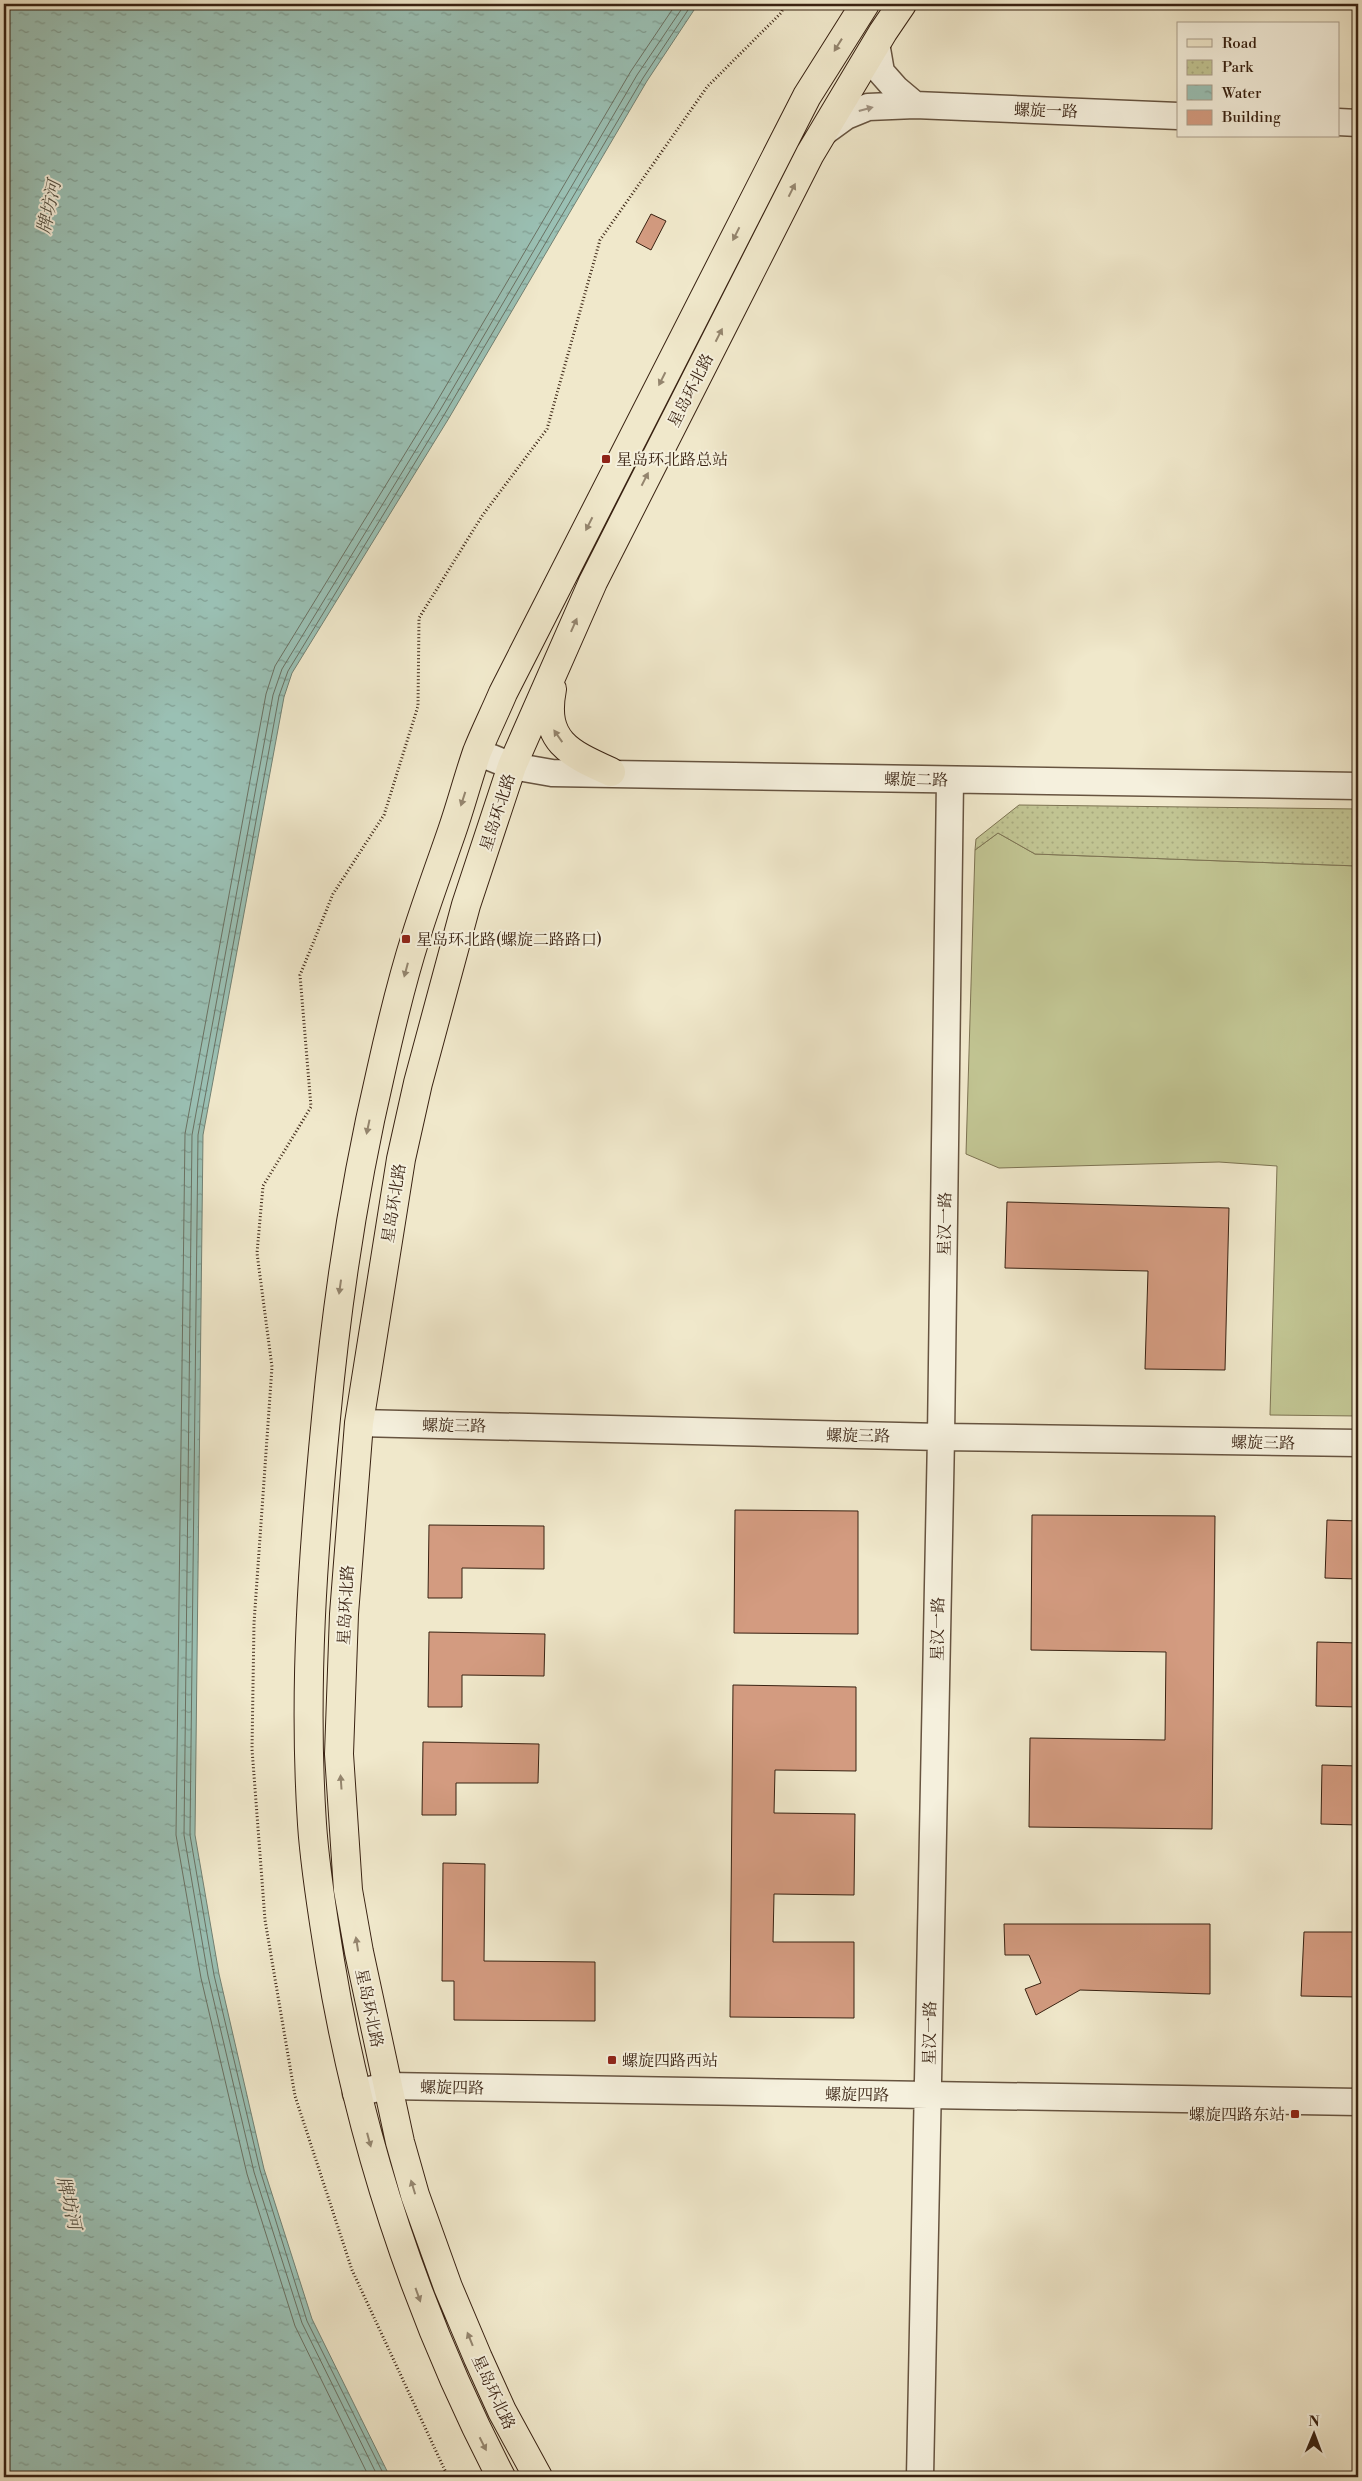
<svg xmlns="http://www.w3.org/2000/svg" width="1362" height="2481" font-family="'Libre Bodoni','Noto Serif SC',serif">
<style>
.green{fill:#c1c492;stroke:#7d7352}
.park{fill:url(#park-dots);stroke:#7d7352}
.water{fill:url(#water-ripples);stroke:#738173}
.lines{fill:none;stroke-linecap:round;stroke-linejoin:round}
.shore{stroke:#6a7163;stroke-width:1}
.building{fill:#d39b80;stroke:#392212}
.minor-casing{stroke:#675440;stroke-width:29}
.major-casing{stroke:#392212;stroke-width:30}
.path{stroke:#392212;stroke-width:3;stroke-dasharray:1 2.5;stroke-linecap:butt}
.minor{stroke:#f5f0dd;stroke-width:26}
.major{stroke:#f0e8cb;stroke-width:28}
.oneway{fill:#94856e}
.oneway2{fill:#a09382}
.poi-dot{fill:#8f2418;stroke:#f5f0dd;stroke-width:2}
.labels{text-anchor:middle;stroke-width:4;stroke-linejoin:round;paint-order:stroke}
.street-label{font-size:16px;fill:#392212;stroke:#f5f0dd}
.poi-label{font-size:16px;fill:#392212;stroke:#f5f0dd;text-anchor:start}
.water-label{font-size:18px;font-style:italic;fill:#565143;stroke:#f5f0dd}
</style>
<defs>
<pattern id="park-dots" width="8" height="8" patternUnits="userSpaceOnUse" patternTransform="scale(1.25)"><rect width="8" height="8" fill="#c1c492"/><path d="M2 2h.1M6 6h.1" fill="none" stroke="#a7a87d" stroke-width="1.8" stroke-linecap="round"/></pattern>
<pattern id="water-ripples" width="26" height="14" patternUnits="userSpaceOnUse" patternTransform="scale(1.25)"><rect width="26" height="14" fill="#9ac0b4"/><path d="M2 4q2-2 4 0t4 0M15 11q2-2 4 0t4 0" fill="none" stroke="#7f9c91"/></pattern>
</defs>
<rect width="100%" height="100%" fill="#f0e8cb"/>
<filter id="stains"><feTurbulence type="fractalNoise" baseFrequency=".004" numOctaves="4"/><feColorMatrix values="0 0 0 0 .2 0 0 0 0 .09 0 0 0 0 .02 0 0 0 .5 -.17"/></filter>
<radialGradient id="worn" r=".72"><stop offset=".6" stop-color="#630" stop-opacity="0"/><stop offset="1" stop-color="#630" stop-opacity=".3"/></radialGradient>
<path class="green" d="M998,833L1035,854L1358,866V1416L1270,1415L1277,1166L1219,1162L999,1168L966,1154L975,850Z"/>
<path class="park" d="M1019,805L1358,809V866L1035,854L998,833L975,850L976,839Z"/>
<path class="water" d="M4,4H698L647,81L449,418L292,673L284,697L203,1135L195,1835L219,1974L264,2169L312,2319L390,2477H4Z"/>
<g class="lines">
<path class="shore" d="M369,2477L295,2326L247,2174L201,1978L176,1835L185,1134L266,694L275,666L433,408L631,71L676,4
M378,2477L302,2323L254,2172L208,1976L184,1835L192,1135L273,695L282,669L439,412L637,75L685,4
M385,2477L307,2321L260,2170L214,1975L190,1835L198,1135L279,696L288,671L444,415L643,78L692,4"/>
</g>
<path class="building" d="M651,214L666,221L651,250L636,242Z
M1007,1202L1229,1208L1225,1370L1145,1369L1148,1271L1005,1268Z
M735,1510L858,1511V1634L734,1633Z
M1032,1515L1215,1516L1212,1829L1029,1827L1030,1738L1165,1740L1166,1652L1031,1650Z
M1327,1520L1358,1521V1579L1325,1578Z
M429,1525L544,1526V1569L462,1568V1598H428Z
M429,1632L545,1634L544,1676L462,1675V1707H428Z
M1317,1642L1358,1643V1707L1316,1706Z
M733,1685L856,1687V1771L775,1770L774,1813L855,1814L854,1895L774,1894L773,1942H854V2018L730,2017Z
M423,1742L539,1744L538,1783H456V1815H422Z
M1322,1765L1358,1766V1825L1321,1824Z
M443,1863L485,1864L484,1961L595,1962V2021L454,2020V1981H442Z
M1004,1924H1210V1994L1080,1990L1036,2015L1025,1989L1041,1983L1029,1955H1005Z
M1304,1932H1358V1997L1301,1996Z"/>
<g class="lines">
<defs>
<path id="minor" d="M876,43L881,72L896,89L915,105
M1338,122L1358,123
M824,132L846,116L868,107L915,105L1178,116
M477,752L512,766L552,773L1358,786
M359,1423L941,1437L1358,1443
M356,2093L387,2086L1358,2102
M920,2477L941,1437L950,780"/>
<path id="major" d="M552,689C542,741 569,753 611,772
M501,2477C417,2315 360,2142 330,1961C323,1916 315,1870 312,1824C303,1688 313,1553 326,1418C337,1300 354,1186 381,1071C391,1026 402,980 416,936C427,901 440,866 452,831C461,805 468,778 477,752C485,732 495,712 503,693L807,96L865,4
M538,2477L502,2411L478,2358L448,2287L415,2195L400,2142L359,1952L348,1890L339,1754L344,1614L359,1423L401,1159L418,1083L466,905L512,766L593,582L810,154L883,32L902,4"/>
</defs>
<use href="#minor" class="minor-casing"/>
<use href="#major" class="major-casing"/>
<path class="path" d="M448,2477L352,2270L295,2096L265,1920L252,1749L254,1623L272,1367L257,1253L263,1186L311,1107L300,975L333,894L384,815L418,706L419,618L482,516L547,429L600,240L707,87L781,13L785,4"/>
<use href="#minor" class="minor"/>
<use href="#major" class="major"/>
</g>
<defs><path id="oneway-solid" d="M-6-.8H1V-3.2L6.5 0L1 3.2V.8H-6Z" transform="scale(1.25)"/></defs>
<g class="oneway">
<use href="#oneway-solid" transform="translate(838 45) rotate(122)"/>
<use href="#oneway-solid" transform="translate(792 190) rotate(-63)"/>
<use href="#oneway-solid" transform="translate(736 234) rotate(117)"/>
<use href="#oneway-solid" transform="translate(719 335) rotate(-63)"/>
<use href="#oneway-solid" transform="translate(662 379) rotate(117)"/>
<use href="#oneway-solid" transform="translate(645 479) rotate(-63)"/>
<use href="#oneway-solid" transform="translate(589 524) rotate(117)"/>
<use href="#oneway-solid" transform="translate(574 625) rotate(-66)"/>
<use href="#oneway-solid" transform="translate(558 736) rotate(-125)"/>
<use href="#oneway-solid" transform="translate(463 799) rotate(108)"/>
<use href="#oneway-solid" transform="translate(406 970) rotate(105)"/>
<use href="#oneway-solid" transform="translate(368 1127) rotate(102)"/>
<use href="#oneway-solid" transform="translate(340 1287) rotate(98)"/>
<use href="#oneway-solid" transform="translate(341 1782) rotate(-94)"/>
<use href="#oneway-solid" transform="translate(357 1944) rotate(-99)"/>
<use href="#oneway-solid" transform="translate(369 2140) rotate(75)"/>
<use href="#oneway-solid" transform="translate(413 2187) rotate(-107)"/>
<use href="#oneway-solid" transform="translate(418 2295) rotate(70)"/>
<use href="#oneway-solid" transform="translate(470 2339) rotate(-112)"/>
<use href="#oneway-solid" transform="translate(483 2444) rotate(63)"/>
</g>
<use class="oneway2" href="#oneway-solid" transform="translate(866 109) rotate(-15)"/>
<g class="poi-dot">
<rect x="601" y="454" width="10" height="10" rx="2.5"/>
<rect x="401" y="934" width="10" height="10" rx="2.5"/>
<rect x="607" y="2055" width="10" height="10" rx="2.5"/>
<rect x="1290" y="2109" width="10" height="10" rx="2.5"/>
</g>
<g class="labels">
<g class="street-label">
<text transform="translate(1046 110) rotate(2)" y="6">螺旋一路</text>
<text transform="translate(690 390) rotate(-63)" y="6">星岛环北路</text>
<text transform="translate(916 779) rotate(1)" y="6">螺旋二路</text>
<text transform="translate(497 812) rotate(-72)" y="6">星岛环北路</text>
<text transform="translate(393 1203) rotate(-81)" y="6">星岛环北路</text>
<text transform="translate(944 1224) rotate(-89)" y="6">星汉一路</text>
<text transform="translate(454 1425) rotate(1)" y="6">螺旋三路</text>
<text transform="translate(858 1435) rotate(1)" y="6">螺旋三路</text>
<text transform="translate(1263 1442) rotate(1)" y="6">螺旋三路</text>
<text transform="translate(345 1605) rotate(-87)" y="6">星岛环北路</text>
<text transform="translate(937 1629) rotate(-89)" y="6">星汉一路</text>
<text transform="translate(370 2008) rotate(78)" y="6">星岛环北路</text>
<text transform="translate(929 2033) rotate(-89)" y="6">星汉一路</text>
<text transform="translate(452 2087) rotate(1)" y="6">螺旋四路</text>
<text transform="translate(857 2094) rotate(1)" y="6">螺旋四路</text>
<text transform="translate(494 2392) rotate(65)" y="6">星岛环北路</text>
</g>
<g class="poi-label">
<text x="616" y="465">星岛环北路总站</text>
<text x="416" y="945">星岛环北路(螺旋二路路口)</text>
<text x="622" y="2066">螺旋四路西站</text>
<text x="1285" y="2120" text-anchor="end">螺旋四路东站</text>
</g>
<g class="water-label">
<text transform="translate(49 207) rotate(-78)" y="6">牌坊河</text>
<text transform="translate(69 2203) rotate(77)" y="6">牌坊河</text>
</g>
</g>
<rect width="1362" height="2481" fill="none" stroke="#f0e8cb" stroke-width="20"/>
<rect x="5" y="5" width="1352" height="2471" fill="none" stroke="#392212" stroke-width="2.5"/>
<rect x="10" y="10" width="1342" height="2461" fill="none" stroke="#392212"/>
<rect x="1177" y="22" width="162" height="115" fill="#f5f0dd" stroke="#aa9e8c"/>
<rect x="1187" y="39" width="25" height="8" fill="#f0e8cb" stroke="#aa9e8c"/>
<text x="1222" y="48" font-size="15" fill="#392212">Road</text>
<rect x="1187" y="60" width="25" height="15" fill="url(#park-dots)" stroke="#aa9e8c"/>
<text x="1222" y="72" font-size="15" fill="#392212">Park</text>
<rect x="1187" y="85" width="25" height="15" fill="url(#water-ripples)" stroke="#aa9e8c"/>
<text x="1222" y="98" font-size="15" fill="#392212">Water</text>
<rect x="1187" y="110" width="25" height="15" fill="#d39b80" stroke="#aa9e8c"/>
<text x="1222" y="122" font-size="15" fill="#392212">Building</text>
<g transform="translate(1314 2434) rotate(1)" stroke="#f5f0dd" stroke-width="4" paint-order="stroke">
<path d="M0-4L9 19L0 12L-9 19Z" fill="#392212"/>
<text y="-8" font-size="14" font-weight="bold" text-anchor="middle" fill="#392212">N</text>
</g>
<rect width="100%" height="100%" filter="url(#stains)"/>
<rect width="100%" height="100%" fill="url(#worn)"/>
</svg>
